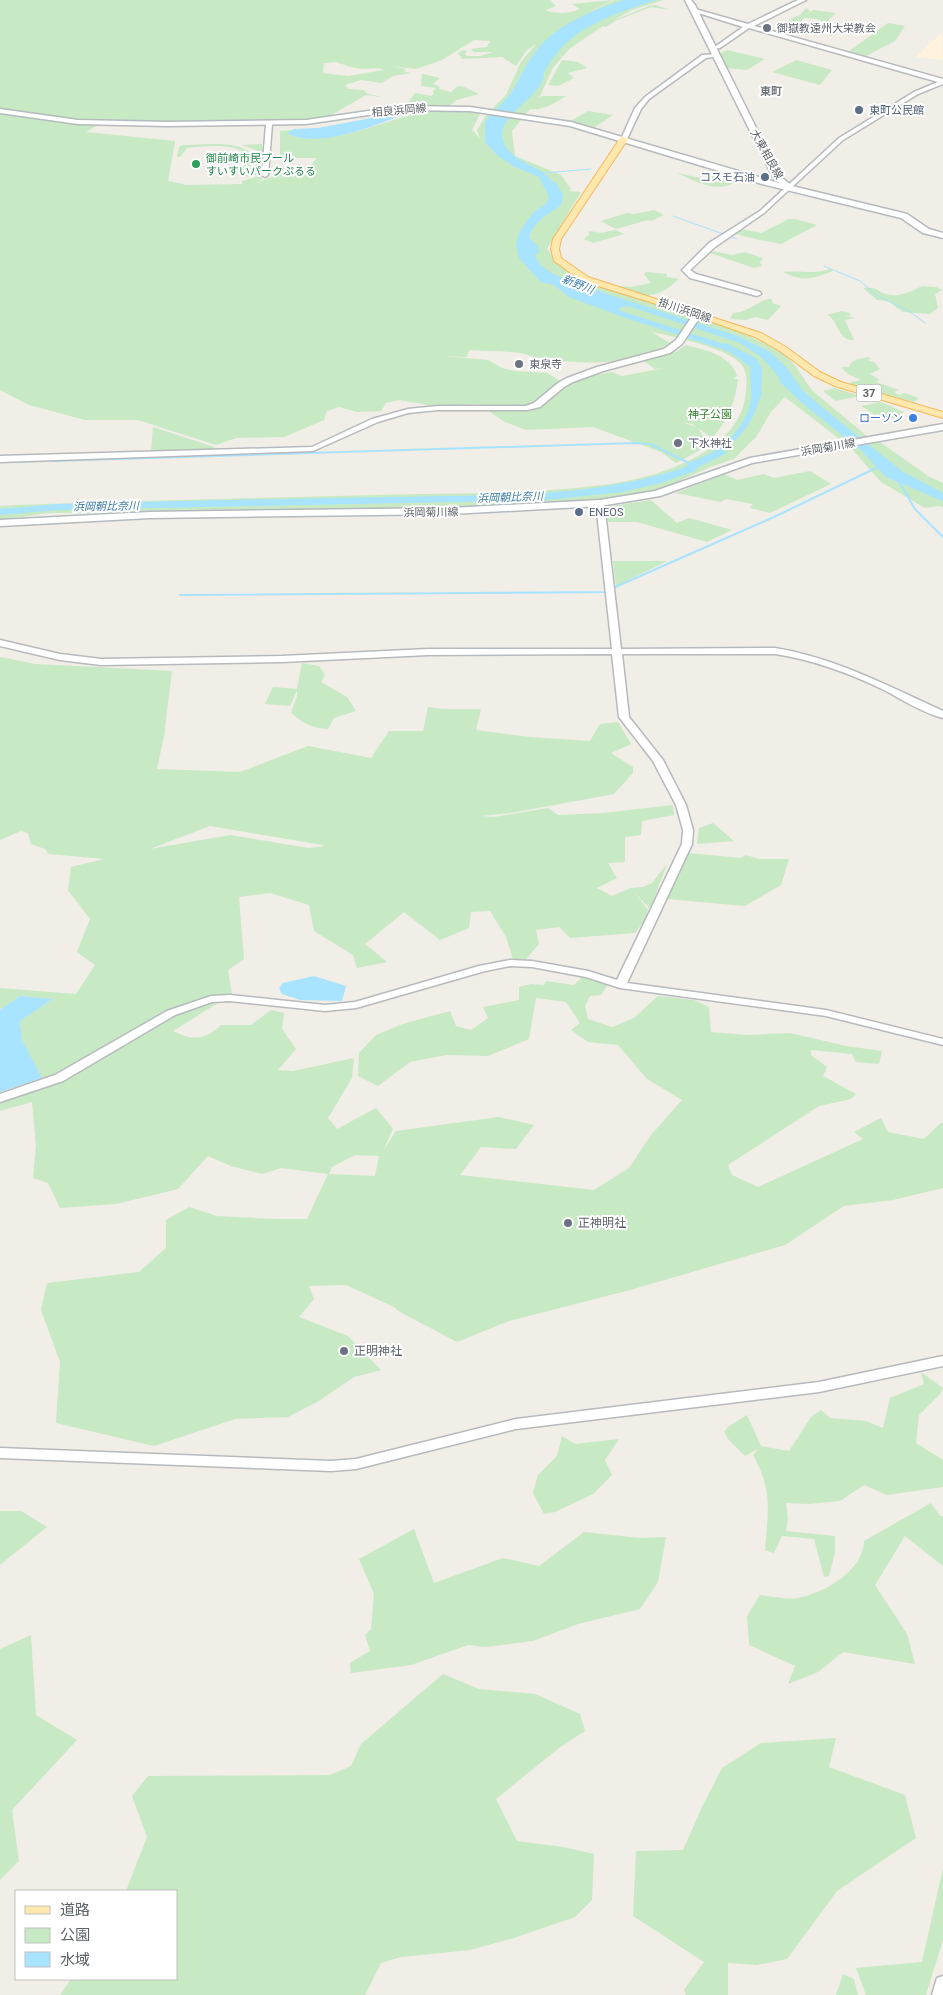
<svg xmlns="http://www.w3.org/2000/svg" width="943" height="1995" font-family="Roboto,'Noto Sans JP',sans-serif">
<style>
.commercial{fill:#fff3dd}
.green{fill:#c7e9c3;fill-rule:evenodd}
.water{fill:#a8e3ff}
.lines{fill:none;stroke-linecap:round;stroke-linejoin:round}
.stream-far1{stroke:#a8e3ff;stroke-width:1}
.stream{stroke:#a8e3ff;stroke-width:2}
.river{fill:#a8e3ff;fill-rule:evenodd}
.tertiary-casing{stroke:#b7babd;stroke-width:3}
.secondary-casing{stroke:#b5babe;stroke-width:3}
.primary-casing{stroke:#f7b859;stroke-width:2}
.tertiary{fill:#fff;fill-rule:evenodd}
.secondary{fill:#fff;fill-rule:evenodd}
.primary{fill:#ffe8ad;fill-rule:evenodd}
.worship-dot{fill:#6b7280;stroke:#fff;stroke-width:2}
.service-dot{fill:#5c6f8a;stroke:#fff;stroke-width:2}
.leisure-dot{fill:#2e9e5b;stroke:#fff;stroke-width:2}
.shop-dot{fill:#3f7fe0;stroke:#fff;stroke-width:2}
.labels{text-anchor:middle;stroke-width:4;stroke-linejoin:round;paint-order:stroke}
.far-worship-label{font-size:11px;fill:#5b616d;stroke:#fff;text-anchor:start}
.far-neighbourhood-label{font-size:11px;font-weight:bold;fill:#6f7579;stroke:#fff}
.far-street-label{font-size:11px;fill:#5e6367;stroke:#fff}
.far-service-label{font-size:11px;fill:#4e5e75;stroke:#fff;text-anchor:start}
.far-leisure-label{font-size:11px;fill:#27864d;stroke:#fff;text-anchor:start}
.far-water-label{font-size:11px;font-style:italic;fill:#3a7ba4;stroke:#fff}
.shield{fill:#fff;stroke:#8e9295;stroke-width:1}
.shield-label{font-size:11px;font-weight:bold;fill:#5e6367}
.far-park-label{font-size:11px;fill:#378331;stroke:#fff}
.far-shop-label{font-size:11px;fill:#366cbe;stroke:#fff;text-anchor:end}
.worship-label{font-size:12px;fill:#5b616d;stroke:#fff;text-anchor:start}
</style>
<rect width="100%" height="100%" fill="#f1ede7"/>
<path class="commercial" d="M942,32L943,60L916,57Z"/>
<path class="green" d="M0,0H550L556,6L545,10C556,14 569,14 580,9L572,4L613,0L580,16L615,0H663L632,10L612,21L649,6L655,5L670,10L651,7L615,21L606,27L603,26L569,49L553,68L539,98L542,96H566C555,103 543,111 530,109L512,131L515,156L561,175L571,189L569,191L581,192L547,249C551,254 556,262 561,267C581,283 607,289 631,296C680,313 735,325 780,352C796,361 802,379 814,392L867,436L842,441L785,397L771,412L756,437L734,459L710,467L652,493L599,501L493,508L49,513L0,520V506L16,505C136,501 256,498 377,495C452,493 528,495 602,485C653,479 742,454 746,391C747,381 747,369 739,362C722,346 672,337 650,331L670,343C633,366 581,365 539,358C533,357 527,354 520,353C504,351 487,351 470,350L466,357L443,356L488,360L502,368L515,371L547,373L562,382L611,372L622,376L665,368L655,369L644,361L676,352L686,345C705,350 731,355 737,376L734,379H738C735,402 728,421 712,438L692,424L682,422L698,428L705,439L704,448L676,463L661,452L593,427L526,430L503,421L479,404L434,406L399,400L386,403L381,411L357,412L339,407L327,411L324,420L284,437L236,438L216,445L138,420H85L29,405L0,390ZM474,40L490,41L487,47L471,49L474,52H493L480,56H466L465,54L467,51L463,50L458,53L462,59L502,57L516,66L526,51L536,44L521,62L506,95L487,114L477,130L480,138L472,130L480,114C466,110 444,107 430,110C395,116 317,153 288,133L293,130L280,131V158H317L308,169L286,171L257,183L263,179L259,176L242,181V184L184,185L183,184L168,181L175,141L86,132L98,125L63,121L182,124L290,122L326,118L366,95L383,97L368,94L364,90L349,89L345,85L361,80L382,83L393,76L411,73L403,71L406,69L391,66L416,69L442,60ZM336,62C345,65 354,69 364,69C372,69 376,67 384,70L348,76L323,73L324,63Z
M806,8L810,11L808,13L814,10L836,13L829,19L831,23L851,27C840,32 827,23 816,19C812,18 807,18 804,18C797,25 784,35 774,31L791,21L790,19L800,15Z
M888,23L905,26L895,41L866,56L848,52Z
M727,50L765,59L747,70L725,68L721,53Z
M562,60L578,62L587,68L568,73L574,78L558,86L548,85Z
M796,60L832,70L820,85L772,72Z
M422,74L440,78L433,84L440,87L439,89L451,92L458,86H462L479,94L457,100L449,106H406L415,93L431,96L434,94L433,91L436,88L421,86Z
M588,111L613,115L595,127L571,121Z
M262,144L261,173L247,177L237,170L245,165V158L250,157C238,142 204,146 187,148L180,157H177L179,147L183,145C207,145 235,139 254,155C255,164 250,166 244,170H250L257,164L256,162L259,159L255,156L257,150L241,145Z
M722,171L731,174L724,178L735,182C717,194 695,181 677,173L705,179Z
M654,210L664,215L651,221L648,220L616,229L601,221L627,213L634,214Z
M789,219H795L817,225L781,244C765,241 749,238 736,234L735,232L741,229L761,233Z
M615,230L624,234L593,243L584,239L589,235V231L602,233Z
M710,251L733,255L744,252L763,258L760,262L762,266L754,268L710,253Z
M830,269L833,271C813,279 802,282 783,272C801,270 812,275 830,269Z
M646,272L667,274V277L679,279C653,303 641,296 610,285L631,287L651,283L644,274Z
M922,286L936,287L942,290L935,294L938,308L930,314L903,312L888,301L877,300L863,288C879,287 875,291 886,294C898,298 913,291 922,286Z
M769,299H772V303L781,306L768,320L755,317L746,320L730,319L733,313C748,313 756,302 769,299Z
M842,311L850,313L851,315L846,316L855,318L845,320L854,340C837,341 839,320 827,315Z
M868,357L871,359L867,360L874,362L880,369L870,374L880,380L876,382L899,390L894,392L900,395L905,393L919,398L914,402L850,385L851,382L861,380L848,374L841,367H849C852,359 860,359 868,357Z
M835,388L860,396L835,401L823,391Z
M881,402L904,412L892,419L878,414L875,415L861,406Z
M153,427L214,447L211,451L151,452Z
M880,442L928,476L943,483V507L939,506L925,508L881,482L851,448Z
M810,471L831,484L770,513L750,508L753,504L726,499L721,502L676,493L724,474L737,480L764,474L774,478Z
M651,500L677,523L689,518L732,530L707,542L637,522H608L607,509L612,506Z
M613,561H667L616,586Z
M0,657L36,664L172,671L164,736L157,769L240,772L308,746L371,758L389,731H423L428,707L443,709H481L476,730L530,737L590,741L600,724L618,722L631,744L611,753L633,767V773L614,794L511,813L481,816L494,817L548,808L558,815L603,813L673,805L674,815L642,821L641,835L625,837V862L608,863L617,878L597,888L612,896L631,888L643,887L652,883L667,864L650,909L634,892L648,910L645,920L635,933L570,938L559,927L536,930L539,944L526,959H513L506,937L490,911L471,912L469,928L440,940L404,912L365,944L387,962L357,968L353,955L314,931L309,905L270,893L239,897L244,959L228,970L232,994L173,1031C192,1041 206,1040 221,1025H251L271,1010L284,1013L282,1029L296,1049L278,1070L293,1071L354,1058L352,1078L328,1118L337,1129L376,1108L393,1129L383,1151L396,1131L499,1117L534,1125L516,1149L481,1147L460,1175L594,1190L629,1168L651,1135L682,1100L647,1079L618,1045L588,1042L571,1030L580,1023L566,1002L536,998L529,1039L488,1056L446,1055L410,1062L378,1086L358,1076L359,1053L376,1035L403,1024L450,1011L456,1026L471,1030L488,1018L483,1007L519,1000V987L531,984L544,985L546,981L574,985L583,976L609,983L601,995L590,996L585,1006L588,1019L612,1027L634,1018L658,996L694,1000L709,1007L711,1032L749,1035L790,1033L846,1046L882,1051L879,1064L856,1062L852,1054L811,1050V1055L827,1067L823,1076L856,1094L851,1099L819,1106L728,1165L732,1175L758,1187L863,1139L854,1132L881,1118L888,1132L924,1139L941,1123H943V1188L893,1200L844,1206L785,1245L630,1290L509,1321L457,1342L400,1312L394,1307L346,1285L309,1286L314,1299L299,1317L348,1336L381,1370L354,1377L319,1401L288,1417L235,1419L154,1446L56,1423L60,1362L41,1310L47,1283L139,1272L166,1248V1220L189,1207L217,1216L275,1219H307L328,1174L281,1168L262,1174L231,1166L208,1156L178,1189L116,1204L60,1208L48,1183L33,1178L36,1145L32,1102L0,1111V1102L44,1083L22,1040L20,1021L53,999L20,996L0,1010V988L76,994L95,965L77,952L90,919L68,890L71,867L104,859L49,854L45,849L31,844L28,833L21,831L0,840ZM210,826L323,845L324,846L309,848L230,835L150,849ZM355,1155L379,1156L375,1176L329,1174L332,1167Z
M302,663L319,666L325,675L321,682L347,697L356,711L334,718L328,729C312,728 303,723 291,713L297,696V690L290,706L265,704L273,687L297,689Z
M713,823L734,841L697,844L699,828Z
M688,853L741,858L746,855L759,859H789L781,885L745,906L667,899Z
M921,1372L943,1388L940,1394L919,1415L916,1443L943,1460V1487L887,1495L864,1485L840,1501L809,1504L786,1503L788,1519L786,1531L835,1536V1553L829,1576L824,1577L814,1539L782,1536L774,1553L765,1550C768,1512 773,1490 753,1455L759,1448L745,1456L729,1440L724,1432L728,1427L747,1415L761,1446L789,1451L811,1417L821,1410L830,1418L866,1421L883,1428L890,1398L924,1384Z
M562,1436L575,1444L619,1439L605,1460L612,1475L593,1494L555,1512L544,1514L533,1493L538,1475L557,1456Z
M931,1503L940,1516H943V1566L905,1536L875,1585L907,1634L915,1664L843,1652L818,1672L788,1684L795,1666L749,1645L747,1616L760,1595C771,1596 787,1600 798,1598C825,1593 864,1570 864,1541Z
M0,1511H21L47,1527L0,1565Z
M414,1529L434,1583L503,1558L539,1566L584,1532L640,1538L666,1537L658,1582L640,1609L578,1624L533,1641L485,1647L468,1645L411,1665L351,1673L350,1663L370,1651L365,1635L371,1629L374,1594L359,1559Z
M31,1635L36,1715L77,1740L12,1810L19,1861L0,1880V1649Z
M443,1674L479,1689L535,1694L580,1714L585,1731L559,1748L496,1799L517,1841L563,1847L594,1854L592,1900L575,1917L514,1938L470,1950L401,1957L381,1963L365,1995H60L71,1979H176V1891H126L147,1837L132,1796L148,1776L330,1775L351,1766L361,1744Z
M836,1738L829,1767L905,1795L916,1838L837,1891L787,1959L757,1965L728,1963V1995H686L684,1990L704,1962L633,1916L636,1851L683,1850L702,1807L722,1768L761,1743Z
M943,1868V1940L926,1995H866L856,1968L922,1962Z
M843,1974L854,1979L858,1995H836Z"/>
<path class="water" d="M624,0H656C623,11 580,24 557,53C552,59 548,66 544,72C545,99 489,116 505,145C513,161 532,164 545,174C551,179 555,186 561,191C558,212 533,218 529,238L538,246L539,252L535,255L540,265L553,274L604,293L735,335L770,352L787,368L803,391L823,408L903,472L943,493V501L886,477L862,451L802,403L780,382L779,377L761,357L740,343L628,306L622,307L618,310L733,347L753,362L759,391L762,392C752,428 737,442 707,462L702,460C725,444 747,428 751,398C752,388 749,377 751,367L728,351L623,317L569,297L554,285L541,282L519,258L516,246L518,236L525,223L534,212L546,204L549,197L539,177L513,166L498,156L485,142V122C493,111 505,102 513,90C521,76 527,62 537,50C557,24 594,10 624,0Z
M387,115H403C372,126 317,150 287,133L294,129L318,128Z
M314,976L346,986L342,1001L300,1000L282,994L279,988L283,983Z
M20,996L53,999L20,1021L22,1040L42,1078L0,1092V1010Z"/>
<g class="lines">
<path class="stream-far1" d="M544,173L591,169
M673,216L737,239
M824,266L860,281L878,296L909,311L925,323"/>
<path class="stream" d="M52,461L635,443L650,444L693,465
M0,462L43,461
M899,482L915,509L943,537
M180,595L604,592L774,517L878,467"/>
<path class="river" d="M553,182L556,183L563,195L561,205L538,221H532V217L552,204L553,195L548,185Z
M726,343L756,358L762,368L761,398H753L752,396C752,360 754,365 722,348L721,346L722,344Z
M721,449L727,452L725,454L698,467L695,471L661,483L622,492L547,500L58,510L0,515V509L58,504C169,501 280,499 391,497C492,495 590,499 686,467L689,463Z"/>
<defs>
<path id="tertiary" d="M798,0H806L754,26L943,79V84L918,94L843,140L764,213L715,247L690,270L696,274L760,292L761,294L757,296L690,278L682,270L709,243L760,211L839,138L914,92L938,82L749,28L720,48L711,49V47L716,46L743,27L692,11L695,9L748,24Z
M718,54V56L706,58L649,99L641,109L627,139L622,140L621,139L635,108L645,97L702,55Z
M269,122L272,124L268,175L265,177L262,175L266,124Z
M695,312L702,314L682,344L670,353L603,371L573,382L564,387L540,407L527,410H438L408,413L378,422L313,451L0,462V456L312,447L372,419L408,409L438,406H526L534,403L558,383L567,378L597,367L664,349L676,340Z
M600,500L604,503L621,649L775,648C836,658 888,686 943,711V718C923,713 903,700 884,690C849,673 814,660 775,654H622L629,717L663,760L686,805L693,830L692,844L627,983L826,1010L943,1039V1045L826,1016L620,988L586,977L532,967L510,966L485,971L356,1008L325,1011L230,1001L212,1002L175,1015L63,1081L0,1102V1094L55,1075L167,1011L211,996L230,995L325,1005L355,1002L479,966L510,960L532,961L588,971L617,980L682,844L683,830L676,805L653,761L619,717L612,654L428,655L282,662L101,665L60,660L0,646V640L60,654L101,659L282,656L428,649H612L596,503Z
M943,1356V1366L819,1392L516,1429L356,1469L331,1471L0,1458V1448L331,1461L356,1459L516,1419L819,1382Z
M943,1976V1995H932L937,1978Z"/>
<path id="secondary" d="M685,0H691L695,5L780,176L792,186L907,214L929,229L943,233V238L923,233L901,218L762,184L570,126L470,111L403,110L306,124L168,126L78,124L0,113V109L78,120L168,122L306,120L403,106L470,107L571,122L779,183L773,177Z
M943,424V430L752,463L660,496L600,506L451,514L150,518L0,526V520L150,512L451,508L600,500L655,491L750,458Z"/>
<path id="primary" d="M621,137L628,139L561,239L559,249L561,258L588,277L761,333L786,347L820,372L841,382L943,412V418L835,386L814,376L780,351L755,337L695,316L582,281L554,261L551,249L553,239Z"/>
</defs>
<use href="#tertiary" class="tertiary-casing"/>
<use href="#secondary" class="secondary-casing"/>
<use href="#primary" class="primary-casing"/>
<use href="#tertiary" class="tertiary"/>
<use href="#secondary" class="secondary"/>
<use href="#primary" class="primary"/>
</g>
<g class="worship-dot">
<circle cx="767" cy="28" r="5"/>
<circle cx="519" cy="364" r="5"/>
<circle cx="678" cy="443" r="5"/>
<circle cx="568" cy="1223" r="5"/>
<circle cx="344" cy="1351" r="5"/>
</g>
<g class="service-dot">
<circle cx="859" cy="110" r="5"/>
<circle cx="765" cy="177" r="5"/>
<circle cx="579" cy="512" r="5"/>
</g>
<circle class="leisure-dot" cx="196" cy="164" r="5"/>
<circle class="shop-dot" cx="913" cy="418" r="5"/>
<g class="labels">
<g class="far-worship-label">
<text x="777" y="32">御嶽教遠州大栄教会</text>
<text x="529" y="368">東泉寺</text>
<text x="688" y="447">下水神社</text>
</g>
<g class="far-neighbourhood-label">
<text x="771" y="95">東町</text>
</g>
<g class="far-street-label">
<text transform="translate(399 110) rotate(-5)" y="4">相良浜岡線</text>
<text transform="translate(767 154) rotate(61)" y="4">大東相良線</text>
<text transform="translate(685 310) rotate(18)" y="4">掛川浜岡線</text>
<text transform="translate(828 447) rotate(-10)" y="4">浜岡菊川線</text>
<text transform="translate(431 512) rotate(-1)" y="4">浜岡菊川線</text>
</g>
<g class="far-service-label">
<text x="869" y="114">東町公民館</text>
<text x="755" y="181" text-anchor="end">コスモ石油</text>
<text x="589" y="516">ENEOS</text>
</g>
<g class="far-leisure-label">
<text x="206" y="162">御前崎市民プール<tspan x="206" dy="13">すいすいパークぷるる</tspan></text>
</g>
<g class="far-water-label">
<text transform="translate(578 284) rotate(21)" y="4">新野川</text>
<text transform="translate(510 497) rotate(-2)" y="4">浜岡朝比奈川</text>
<text transform="translate(106 506) rotate(-1)" y="4">浜岡朝比奈川</text>
</g>
<rect class="shield" x="856.5" y="384.5" width="25" height="17" rx="4"/>
<g class="shield-label">
<text x="869" y="397">37</text>
</g>
<g class="far-park-label">
<text x="710" y="418">神子公園</text>
</g>
<g class="far-shop-label">
<text x="903" y="422">ローソン</text>
</g>
<g class="worship-label">
<text x="578" y="1227">正神明社</text>
<text x="354" y="1355">正明神社</text>
</g>
</g>
<rect x="15" y="1890" width="162" height="90" fill="#ffffff" stroke="#bfc1c2"/>
<rect x="25" y="1906" width="25" height="8" fill="#ffe8ad" stroke="#bfc1c2"/>
<text x="60" y="1915" font-size="15" fill="#5e6367">道路</text>
<rect x="25" y="1928" width="25" height="15" fill="#c7e9c3" stroke="#bfc1c2"/>
<text x="60" y="1940" font-size="15" fill="#5e6367">公園</text>
<rect x="25" y="1952" width="25" height="15" fill="#a8e3ff" stroke="#bfc1c2"/>
<text x="60" y="1965" font-size="15" fill="#5e6367">水域</text>
</svg>
